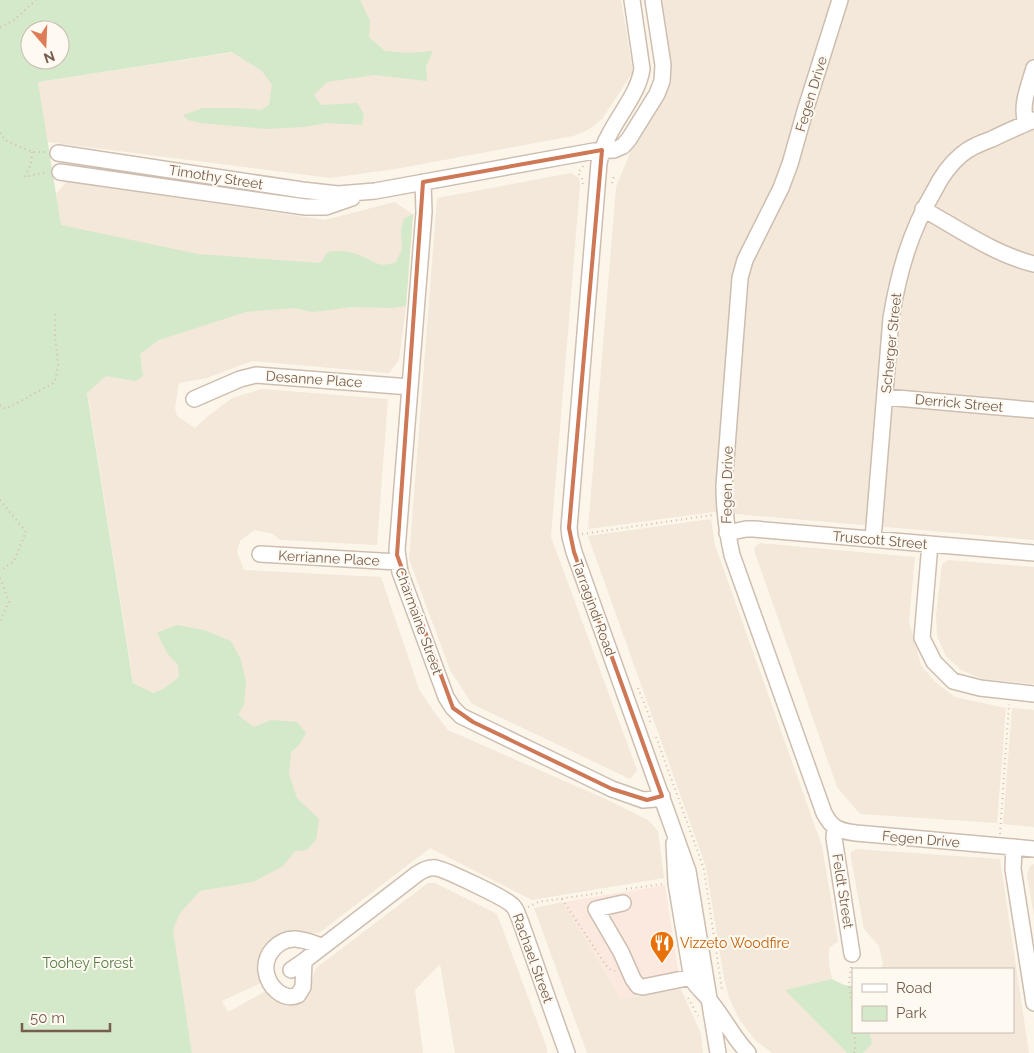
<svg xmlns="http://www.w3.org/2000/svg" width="1034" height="1053" font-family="Raleway,sans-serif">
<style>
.residential{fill:#f3e8d9}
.commercial{fill:#fbe9df}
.green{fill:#d4e9c9;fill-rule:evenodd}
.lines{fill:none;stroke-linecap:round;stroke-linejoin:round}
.minor-casing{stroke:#cebeb0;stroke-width:18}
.path{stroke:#d5bba6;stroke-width:2;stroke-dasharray:1 4;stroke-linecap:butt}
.minor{stroke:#fff;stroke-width:15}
.marked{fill:none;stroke:#ce7856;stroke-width:4;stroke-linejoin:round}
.labels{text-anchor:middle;stroke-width:4;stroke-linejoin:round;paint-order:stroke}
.street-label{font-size:14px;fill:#765e4e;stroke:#fefaf1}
.food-label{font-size:14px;fill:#c56008;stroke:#fefaf1;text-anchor:start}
.park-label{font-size:14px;fill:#547b46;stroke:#fefaf1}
</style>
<rect width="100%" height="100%" fill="#fcf6ea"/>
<path class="residential" d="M347,0H621L633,72L602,119L588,130L573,136L395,169L330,178L47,142L38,82L352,34Z
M657,0H1034V540L714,512L588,529L616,187L635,141L663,100L669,81Z
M571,173L579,178L580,185L551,537L637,770L630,779L472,704L450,670L409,559L437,198Z
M67,181L325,220L394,202L413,214L406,306L399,360L389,373L252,361L207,378L179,383L175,408L177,416L195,428L208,416L232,398L262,389L388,399L377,545L280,540L273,534L254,530L240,541L237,552L244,570L381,577L419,689L434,712L448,730L610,801L648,820L658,831L664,878L532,900L430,848L319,933H285L263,982L222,1001L228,1012L264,992H269L294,1003L304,1001L316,968L428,883H435L497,914L547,1048V1053H455L440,964L415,990L423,1053H192L56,194Z
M711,519L715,545L822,846L838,941L829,948V964L832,979L786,990L847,1053H772L755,1040L739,1019L730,1000L724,978L706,867L588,536Z
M760,543L915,557L909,622L921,665L935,682L955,697L1006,708L997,823L860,814L837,787L754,550L755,547Z
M949,560L1034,567V684L982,679L961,670L946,656L937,636L936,615L942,564Z
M1012,708L1034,710V827L1003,824Z
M856,849L1000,859L1029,1053H863L872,1044L870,1032H1013V969H881L883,964L879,946L864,929L851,858V852Z
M1034,864V917L1027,874L1030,866Z
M563,902L621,999L681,989L701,1034L703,1053H587L534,908Z"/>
<path class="commercial" d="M665,885L681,989L621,999L563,902Z"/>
<path class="green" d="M0,0H360L370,21L369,37L385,51L408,53L433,51L426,66L427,81L374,75L327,82L314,95L321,105L357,103L364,114L362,125L327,123L304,127L266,129L201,123L188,120L183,115L203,108H240L261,110L269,105L272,85L262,71L232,52L38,82L61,225L198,254L320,263L328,252C339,250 349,251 359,255C376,261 377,269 396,262L402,249L401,229L404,219L413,214L406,306L392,308L352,307L313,312L294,308L246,312L159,340L140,354L143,376L136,381L106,376L87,393L133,683L153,693L163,689L179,677L178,665L167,653L157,633L177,625L204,630L231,641L241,660L246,682L244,704L238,715L254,727L271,720L297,722L306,733L299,745L291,752L289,774L297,798L319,819L316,840L307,850L295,851L283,866L253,882L200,891L180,913L173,930L192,1053H0ZM30,30H60V60H30Z
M832,979L844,985L853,986V1032H870L872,1044L863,1053H847L785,990Z"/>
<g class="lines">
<defs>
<path id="minor" d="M632,0L642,69C638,94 619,114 608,137C603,145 601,154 599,163L569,528L570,537L574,552L688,871L718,1053
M840,0L805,111L790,164L781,188L745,260L740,278L724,486C724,509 727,532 732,555L824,813C832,829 840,831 856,833L1034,849
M1026,123C1020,105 1029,86 1034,68
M58,153L302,190L338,194L375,191L594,151L614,150L623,146L629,139L657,94L662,81L663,65L653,0
M60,172L305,207H326L352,198
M423,182L424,212L397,550L400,572L446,697L453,708L461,716L612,789L643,800L655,799L662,796
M923,209C959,229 994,254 1034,264
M885,397L1034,410
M194,399L240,379L256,375L410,387
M727,533L746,529H754L1034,553
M873,539L891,318C899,271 910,232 934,191C941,177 949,165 961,155C970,147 981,143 992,139C1006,132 1020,126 1034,120
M930,544L922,638L934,662L953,681L980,688L1034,694
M260,554L398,562
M835,828L834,838L852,954
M674,843L676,883L692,979C697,988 705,993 710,1001C724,1018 733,1037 748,1053
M1014,847L1013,869L1034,1003
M623,903L596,909L621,952L633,979L638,986L643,987L692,977
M304,961L303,987L298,995C283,1002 268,986 266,971C264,954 279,938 296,939C305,940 314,943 322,947
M291,970L304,961L417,874C423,870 429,867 436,868C446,870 508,899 513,906C517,910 518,916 520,920L567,1053"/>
</defs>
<use href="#minor" class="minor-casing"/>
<path class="path" d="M0,27L13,21L36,0
M0,133L5,140L16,145L32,152H45
M32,152L31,164L25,177L46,172
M583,166L578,173L582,179L583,185
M612,183L614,176
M0,405L6,409L55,382L58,365L55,335V312
M0,500L26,532L14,561L0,571
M582,534L713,515
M0,578L9,602L0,621
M638,688L650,718V724
M656,737L699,855L704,870L722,990
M1000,834L1009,704
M626,889L663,884
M562,899L605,964L609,969L615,971
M528,907L538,902L606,892
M851,967L849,984L853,1009
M688,998L698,1016
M854,1053L855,1052V1032"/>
<use href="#minor" class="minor"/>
</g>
<path class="marked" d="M602,150L569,528L574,552L662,796L647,800L612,789L473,722L453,708L397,555L423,182Z"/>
<defs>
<symbol id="restaurant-pin" viewBox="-11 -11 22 30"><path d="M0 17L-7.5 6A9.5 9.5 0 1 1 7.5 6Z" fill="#e8710a" stroke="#fefaf1"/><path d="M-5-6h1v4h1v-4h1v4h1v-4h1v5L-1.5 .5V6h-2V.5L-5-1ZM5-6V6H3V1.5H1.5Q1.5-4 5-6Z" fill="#fff"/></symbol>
</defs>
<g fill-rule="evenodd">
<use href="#restaurant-pin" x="648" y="929" width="28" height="38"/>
</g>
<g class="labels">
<g class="street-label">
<text transform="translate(811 94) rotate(-73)" y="5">Fegen Drive</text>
<text transform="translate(216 177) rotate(9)" y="5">Timothy Street</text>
<text transform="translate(891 343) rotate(-84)" y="5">Scherger Street</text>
<text transform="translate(314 379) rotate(4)" y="5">Desanne Place</text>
<text transform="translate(959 403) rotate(5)" y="5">Derrick Street</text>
<text transform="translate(727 485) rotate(-89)" y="5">Fegen Drive</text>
<text transform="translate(880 540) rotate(5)" y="5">Truscott Street</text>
<text transform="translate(329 558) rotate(3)" y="5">Kerrianne Place</text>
<text transform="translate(594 608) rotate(70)" y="5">Tarragindi Road</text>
<text transform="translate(419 621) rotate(70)" y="5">Charmaine Street</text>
<text transform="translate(921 839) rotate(5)" y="5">Fegen Drive</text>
<text transform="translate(843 891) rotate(81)" y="5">Feldt Street</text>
<text transform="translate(533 958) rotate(70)" y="5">Rachael Street</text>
</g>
<g class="food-label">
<text x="680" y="948">Vizzeto Woodfire</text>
</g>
<g class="park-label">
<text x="88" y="968">Toohey Forest</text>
</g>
</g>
<rect x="852" y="968" width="162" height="65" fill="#fefaf1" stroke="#c8bcb0"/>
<rect x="862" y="984" width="25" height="8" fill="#ffffff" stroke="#c8bcb0"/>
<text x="896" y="993" font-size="15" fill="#765e4e">Road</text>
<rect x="862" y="1006" width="25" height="15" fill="#d4e9c9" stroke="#c8bcb0"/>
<text x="896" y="1018" font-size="15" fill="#765e4e">Park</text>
<g transform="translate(45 45) rotate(161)"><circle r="24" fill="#fefaf1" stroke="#c8bcb0"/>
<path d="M0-4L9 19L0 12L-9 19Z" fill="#de7c57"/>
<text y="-8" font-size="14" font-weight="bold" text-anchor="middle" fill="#765e4e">N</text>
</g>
<path d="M22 1023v8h88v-8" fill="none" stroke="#765e4e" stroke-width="2.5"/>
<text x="30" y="1023" font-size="15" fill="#765e4e" stroke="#fefaf1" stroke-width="4" paint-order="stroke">50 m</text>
</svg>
